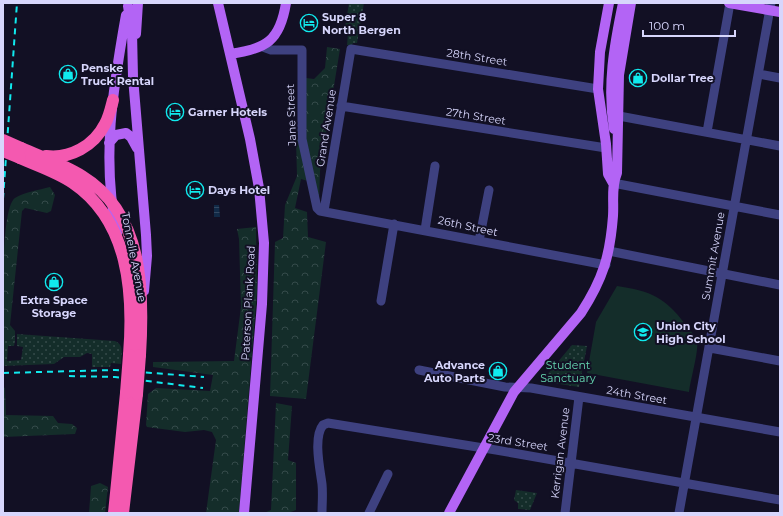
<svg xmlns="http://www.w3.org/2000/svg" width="783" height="516" font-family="Montserrat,sans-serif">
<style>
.grass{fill:url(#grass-dots)}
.forest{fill:url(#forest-crowns)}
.garden{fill:#142d2a}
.water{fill:url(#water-rules)}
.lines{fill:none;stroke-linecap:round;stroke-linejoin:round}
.minor{stroke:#3e4180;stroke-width:9}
.major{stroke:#b364f5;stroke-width:10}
.highway{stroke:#f459b0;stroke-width:12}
.rail{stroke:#10eaee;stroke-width:2;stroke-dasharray:6 5;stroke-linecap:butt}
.highway-bridge{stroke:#f459b0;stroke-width:12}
.labels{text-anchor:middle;stroke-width:4;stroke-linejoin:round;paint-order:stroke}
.poi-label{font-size:11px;font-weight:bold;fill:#d7d6fc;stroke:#121024;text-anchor:start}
.street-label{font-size:11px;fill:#d7d6fc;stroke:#121024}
.park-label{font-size:11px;fill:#66d8b2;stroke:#121024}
</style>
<defs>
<pattern id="grass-dots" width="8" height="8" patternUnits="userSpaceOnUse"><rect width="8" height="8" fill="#142d2a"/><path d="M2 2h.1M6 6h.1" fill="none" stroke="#354b4a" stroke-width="1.8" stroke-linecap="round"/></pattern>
<pattern id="forest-crowns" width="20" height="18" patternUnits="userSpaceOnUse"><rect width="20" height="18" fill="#142d2a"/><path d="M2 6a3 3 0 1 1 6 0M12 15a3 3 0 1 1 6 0" fill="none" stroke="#354b4a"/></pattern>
<pattern id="water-rules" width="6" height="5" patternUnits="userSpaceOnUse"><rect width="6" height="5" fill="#112a47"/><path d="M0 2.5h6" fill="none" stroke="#334862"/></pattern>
</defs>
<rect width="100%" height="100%" fill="#121024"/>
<path class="grass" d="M349,3H364L357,43H353L352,45H347L348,34L345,27Z
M17,334L115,341C125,345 121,355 121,364L111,363L110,367H92V354L87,353L80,357H64L54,364L3,366V340L15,341L14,346H8L7,361L21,360L23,347L17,346Z
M572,345L587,346L579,387L546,382V376Z
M516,490L537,493L530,510L518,509V503L514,500Z"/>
<path class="forest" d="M327,47L340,49L320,171L319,204L308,181L301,179L295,208L307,212L308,237L326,242L306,399L270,396L275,242L283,238L285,205L297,176L296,140L306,78L314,79L325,68Z
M50,187L55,195L51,211L47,213L25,208L22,211L10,325L15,331V341L3,340C3,317 0,208 15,198C24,192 39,190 50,187Z
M256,227L257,291L239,513H206L216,440L212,432L204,430L185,432L147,427L146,425L148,394L156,388L210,391L213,375L153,367V362L234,361L241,307L239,239L237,229Z
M3,387L5,388L6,415L53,416L58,423L72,424L77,428L75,434L3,437Z
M276,403L292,406L288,460L296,463V510L288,513H264L271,510Z
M100,483L108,487L105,513H89L91,486Z"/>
<path class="garden" d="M617,286C650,291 665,297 685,324C689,329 696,336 697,342C699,350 690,382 689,392L587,373L596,322Z"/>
<path class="water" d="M214,205H219L220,217H214Z"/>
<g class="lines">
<path class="minor" d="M263,47L271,50H302V139L317,208L320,211L606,265
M759,74L780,78
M341,106L606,148
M619,116L780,146
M707,132L730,3
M613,183L780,215
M324,211L351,49L598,89
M425,230L435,166
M479,241L489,190
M609,251L780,285
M381,301L394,224
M710,348L780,361
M419,370L505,387L531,388L780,432
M322,513C322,504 323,494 322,484C320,469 313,437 323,425L328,423L496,450L780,500
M369,513L388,474
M565,513L579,397
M679,513L771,3"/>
<path class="major" d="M218,3L250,139L259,188L264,243L262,304L244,513
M609,3L600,52L598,89L606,144L608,174L613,183
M729,3L780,12
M128,6L132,32L133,77L146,235L147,256L144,291
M136,34L138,3
M230,54C266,49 280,41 286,3
M614,129C607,86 614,46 623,3
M109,143L116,135L126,133L131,137L137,148
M117,233C101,159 113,88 126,15
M449,513L514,392L581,313C603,279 610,256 613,216C614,201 611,187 617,173L619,75L631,3"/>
<path class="highway" d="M21,148C41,157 63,164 82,176C144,214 144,291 140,355
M46,156C70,159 94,146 105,124C109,117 111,108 113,100
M20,158C38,166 57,172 73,183C129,221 134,293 129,355
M114,513L126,393
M123,513L137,394"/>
<path class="rail" d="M3,5V3
M3,199L17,3
M3,373L115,370L204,377
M69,376L115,377L203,388"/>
<path class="highway-bridge" d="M3,140L21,148
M3,151L20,158
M126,393L129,355
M137,394L140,355"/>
</g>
<defs>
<symbol id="hotel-ring" viewBox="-11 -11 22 22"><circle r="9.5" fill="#121024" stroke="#10eaee" stroke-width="1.5"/><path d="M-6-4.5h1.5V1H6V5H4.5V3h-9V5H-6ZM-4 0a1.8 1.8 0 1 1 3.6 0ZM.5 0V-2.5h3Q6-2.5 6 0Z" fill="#10eaee"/></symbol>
<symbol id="shop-ring" viewBox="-11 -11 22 22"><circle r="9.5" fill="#121024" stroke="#10eaee" stroke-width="1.5"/><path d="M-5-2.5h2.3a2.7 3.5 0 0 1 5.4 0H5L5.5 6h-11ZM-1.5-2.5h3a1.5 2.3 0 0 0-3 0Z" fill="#10eaee"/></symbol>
<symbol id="school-ring" viewBox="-11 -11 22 22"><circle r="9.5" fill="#121024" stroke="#10eaee" stroke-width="1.5"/><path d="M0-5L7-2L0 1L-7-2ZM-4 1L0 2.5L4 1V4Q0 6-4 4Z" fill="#10eaee"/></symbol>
</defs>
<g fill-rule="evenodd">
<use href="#hotel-ring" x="299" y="13" width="20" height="20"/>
<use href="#shop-ring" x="58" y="64" width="20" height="20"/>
<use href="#shop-ring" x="628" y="68" width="20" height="20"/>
<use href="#hotel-ring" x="165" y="102" width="20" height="20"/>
<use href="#hotel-ring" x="185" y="180" width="20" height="20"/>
<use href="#shop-ring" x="44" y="272" width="20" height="20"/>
<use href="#school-ring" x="633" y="322" width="20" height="20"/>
<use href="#shop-ring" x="488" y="361" width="20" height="20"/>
</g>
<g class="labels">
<g class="poi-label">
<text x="322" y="21">Super 8<tspan x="322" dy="13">North Bergen</tspan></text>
<text x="81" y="72">Penske<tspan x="81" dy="13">Truck Rental</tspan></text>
<text x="651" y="82">Dollar Tree</text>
<text x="188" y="116">Garner Hotels</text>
<text x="208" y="194">Days Hotel</text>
<text x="54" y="304" text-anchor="middle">Extra Space<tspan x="54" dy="13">Storage</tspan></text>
<text x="656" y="330">Union City<tspan x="656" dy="13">High School</tspan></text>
<text x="485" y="369" text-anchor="end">Advance<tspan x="485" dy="13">Auto Parts</tspan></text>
</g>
<g class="street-label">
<text transform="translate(477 57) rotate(9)" y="4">28th Street</text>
<text transform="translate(291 115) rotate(-92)" y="4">Jane Street</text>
<text transform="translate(476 116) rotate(9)" y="4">27th Street</text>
<text transform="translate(326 128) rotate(-81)" y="4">Grand Avenue</text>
<text transform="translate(468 226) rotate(12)" y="4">26th Street</text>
<text transform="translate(713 256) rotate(-80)" y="4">Summit Avenue</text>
<text transform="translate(134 257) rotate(79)" y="4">Tonnelle Avenue</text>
<text transform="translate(248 303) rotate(-87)" y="4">Paterson Plank Road</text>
<text transform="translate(637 395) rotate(10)" y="4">24th Street</text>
<text transform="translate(518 442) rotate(9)" y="4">23rd Street</text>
<text transform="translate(560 453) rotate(-83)" y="4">Kerrigan Avenue</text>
</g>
<g class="park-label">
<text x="568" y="369">Student<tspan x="568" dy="13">Sanctuary</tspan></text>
</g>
</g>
<rect width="783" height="516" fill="none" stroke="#d7d6fc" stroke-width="8"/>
<path d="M643 30v6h92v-6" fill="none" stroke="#d7d6fc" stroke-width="2"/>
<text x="649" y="30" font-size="12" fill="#d7d6fc" stroke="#121024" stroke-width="3" paint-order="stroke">100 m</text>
</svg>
